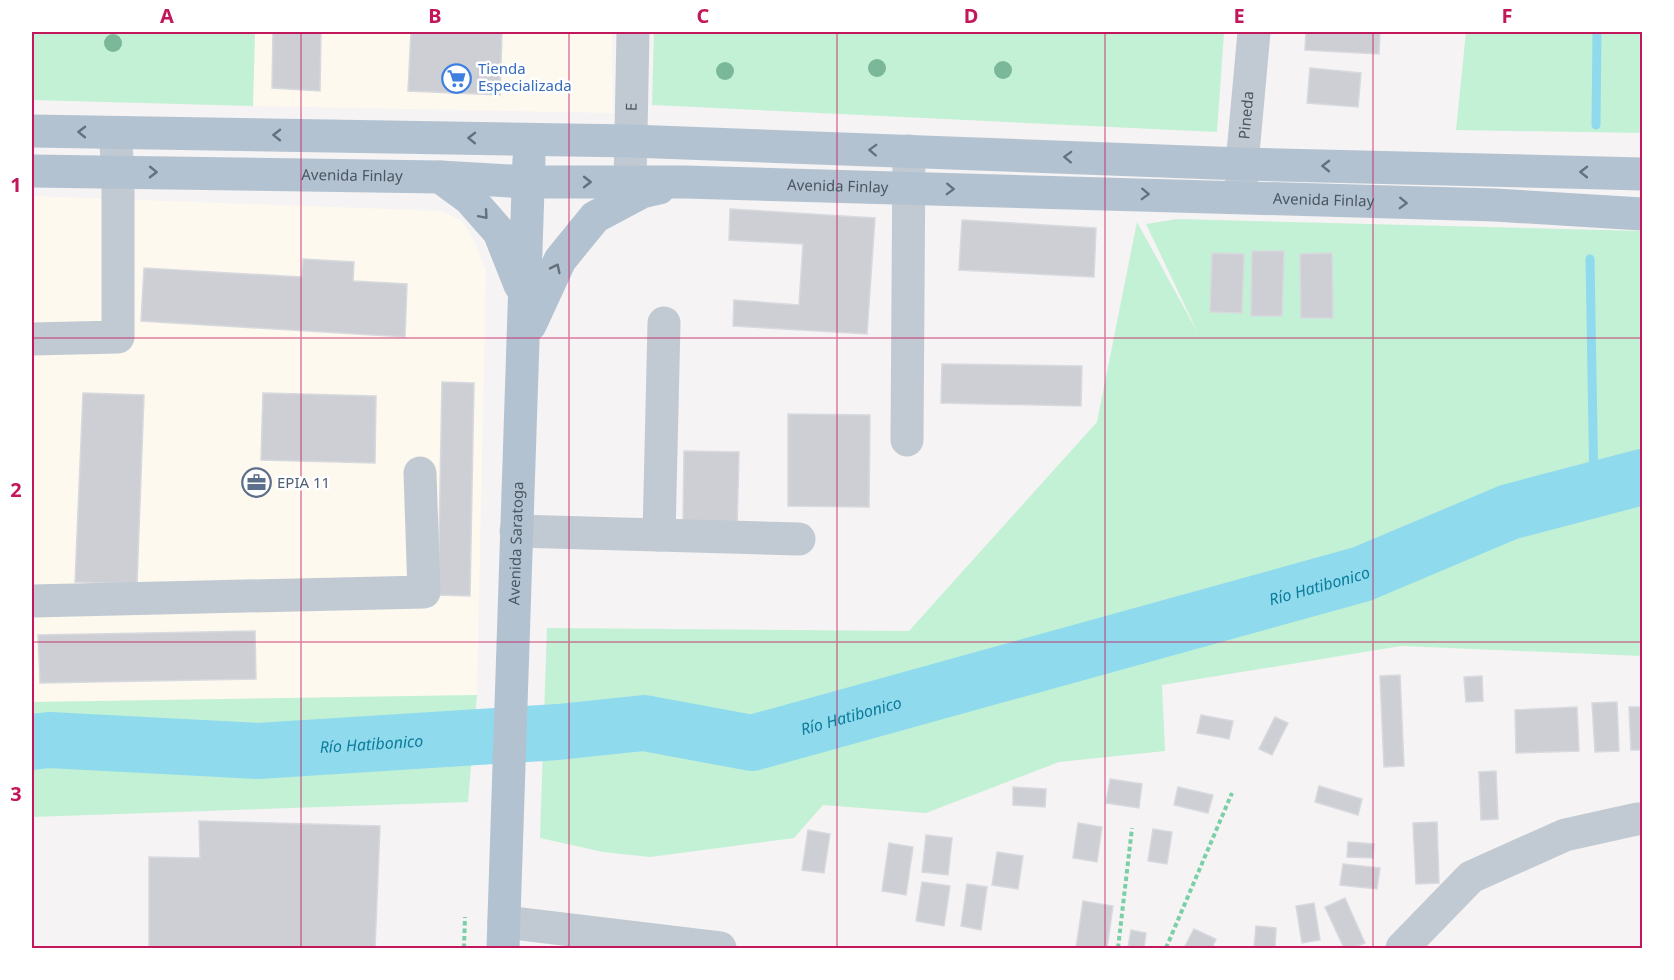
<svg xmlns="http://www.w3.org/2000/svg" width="1674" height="980" font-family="'Noto Sans',sans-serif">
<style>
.commercial{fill:#fdf9ef}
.green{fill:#c3f1d5}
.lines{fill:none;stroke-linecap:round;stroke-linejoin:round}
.stream{stroke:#90daee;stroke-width:9}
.river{stroke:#90daee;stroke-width:56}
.building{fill:#cdcfd5;stroke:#d7d9de;stroke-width:1.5}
.path{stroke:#7ad0a6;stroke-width:4;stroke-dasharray:4.5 3;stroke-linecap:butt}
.minor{stroke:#c1cad2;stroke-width:33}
.major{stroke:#b3c2d1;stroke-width:33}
.tree{fill:#7bb799}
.oneway{stroke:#64717d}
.grid{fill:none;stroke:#c2185b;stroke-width:1.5;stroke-opacity:0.55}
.labels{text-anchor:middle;stroke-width:5;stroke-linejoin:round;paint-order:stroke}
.shop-label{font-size:15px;fill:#366cbe;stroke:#fff;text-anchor:start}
.street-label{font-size:15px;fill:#4a5661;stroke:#fff}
.service-label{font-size:15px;fill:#4e5e75;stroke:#fff;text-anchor:start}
.water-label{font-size:16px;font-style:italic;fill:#0c7c9b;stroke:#fff}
.neatline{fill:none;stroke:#c2185b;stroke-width:2}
.grid-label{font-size:20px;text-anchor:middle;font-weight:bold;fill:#c2185b}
</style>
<rect width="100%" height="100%" fill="#f5f3f3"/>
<path class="commercial" d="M255,32H612L613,113L253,106Z
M32,196L442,211L462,221L475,242L486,271L477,695L32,702Z"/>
<path class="green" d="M32,32H255L253,106L32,100Z
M654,32H1224L1217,132L652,105Z
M1466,32H1642V133L1456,130Z
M1177,219L1642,231V656L1401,646L1162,685L1165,751L1059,762L926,813L823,805L794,838L650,857L603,852L540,838L547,628L909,631L1097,422L1137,222L1198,333L1146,224Z
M477,695L468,802L32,817V702Z"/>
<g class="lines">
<path class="stream" d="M1596,125L1597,32
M1590,259L1594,491"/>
<path class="river" id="s1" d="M32,742L49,740L258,751L558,732L644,723L752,743L1362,574L1509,512L1642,477"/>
</g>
<path class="building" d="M273,32H321L320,91L272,88Z
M411,32H502L500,95L408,91Z
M1306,32H1380L1379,54L1305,50Z
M1310,68L1361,73L1358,107L1307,103Z
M730,209L875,218L867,334L733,326L734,300L799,305L803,244L729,240Z
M962,220L1096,228L1094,277L959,270Z
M1252,251H1284L1282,316H1251Z
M1212,253L1244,254L1242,313L1210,312Z
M1332,253L1333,318H1301L1300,254Z
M303,259L354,262L353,281L407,284L405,337L141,321L144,268L302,277Z
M942,364L1082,366L1081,406L941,403Z
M442,382L474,383L470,596L438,595Z
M83,393L144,395L137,584L75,582Z
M263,393L376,396L375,463L261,460Z
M788,414L870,415L869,507L788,506Z
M684,451L739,452L737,527L683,526Z
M255,631L256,679L40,683L38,635Z
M1400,675L1404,766L1384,767L1380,676Z
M1482,676L1483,701L1466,702L1464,677Z
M1617,702L1619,751L1595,752L1592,703Z
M1577,707L1579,751L1516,753L1515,710Z
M1629,707H1642V750H1631Z
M1201,715L1233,721L1229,739L1197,733Z
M1275,717L1288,723L1272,755L1259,749Z
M1496,771L1498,819L1481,820L1479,772Z
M1110,779L1142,784L1139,808L1106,803Z
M1319,786L1362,799L1358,815L1315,802Z
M1013,787L1046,789L1045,807L1013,805Z
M1178,787L1213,795L1208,813L1174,805Z
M199,821L380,826L375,948H149V857L200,858Z
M1437,822L1439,883L1416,884L1413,823Z
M1078,823L1102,827L1097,862L1073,858Z
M1153,829L1172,832L1167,864L1148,861Z
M808,830L830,834L824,873L802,870Z
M926,835L952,838L948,875L922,872Z
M1348,842L1374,844L1373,858L1347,857Z
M889,843L913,847L906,895L882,891Z
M997,852L1023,856L1018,889L992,885Z
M1343,864L1380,868L1377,889L1340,885Z
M922,882L950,886L944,926L916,921Z
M967,884L987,887L981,930L961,926Z
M1345,898L1365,943L1352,948H1344L1325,907Z
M1083,901L1113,906L1107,948H1076Z
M1314,903L1320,940L1302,943L1296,906Z
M1256,926L1276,928L1275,948H1254Z
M1194,929L1216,939L1212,948H1184Z
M1131,930L1146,933L1144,948H1128Z"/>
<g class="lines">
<path class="path" d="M464,948L465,917
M1118,948L1132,828
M1166,948L1232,793"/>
<g class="minor">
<path id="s2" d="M630,182L633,32"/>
<path id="s3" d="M1241,197L1242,164L1254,32"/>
<path d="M32,339L118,337V171L115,133"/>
<path d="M907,440L909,151"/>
<path d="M516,531L799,539"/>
<path d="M659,535L664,323"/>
<path d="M32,601L424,592L420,473"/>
<path d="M504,922L720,948"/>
<path d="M1402,948L1471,877L1565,835L1637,819H1642"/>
</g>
<g class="major">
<path d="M32,131L631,141L1242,164L1642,174"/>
<path id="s4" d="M32,171L440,177L528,182H685L1495,205L1642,214"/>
<path d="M440,177L470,199L499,232L520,285"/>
<path d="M530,325L560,260L595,217L642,192L659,188"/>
<path id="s5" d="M503,948L529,159"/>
</g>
</g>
<g class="tree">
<circle cx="113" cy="43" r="9"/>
<circle cx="877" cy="68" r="9"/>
<circle cx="1003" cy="70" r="9"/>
<circle cx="725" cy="71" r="9"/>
</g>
<defs><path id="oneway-chevron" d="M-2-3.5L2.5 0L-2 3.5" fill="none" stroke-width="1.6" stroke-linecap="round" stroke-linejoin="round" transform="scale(1.5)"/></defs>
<g class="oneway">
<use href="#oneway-chevron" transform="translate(82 132) rotate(-179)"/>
<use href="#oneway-chevron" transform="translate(277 135) rotate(-179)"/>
<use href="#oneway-chevron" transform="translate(472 138) rotate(-179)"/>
<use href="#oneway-chevron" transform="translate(873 150) rotate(-178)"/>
<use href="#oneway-chevron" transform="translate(1068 157) rotate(-178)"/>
<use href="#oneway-chevron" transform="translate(1326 166) rotate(-179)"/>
<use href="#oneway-chevron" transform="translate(153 172) rotate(1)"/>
<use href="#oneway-chevron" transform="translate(1584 172) rotate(-179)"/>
<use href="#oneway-chevron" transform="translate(587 182)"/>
<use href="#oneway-chevron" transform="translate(950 189) rotate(2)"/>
<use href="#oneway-chevron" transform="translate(1145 194) rotate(2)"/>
<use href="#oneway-chevron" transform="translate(1403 203) rotate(2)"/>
<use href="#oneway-chevron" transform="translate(484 215) rotate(49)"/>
<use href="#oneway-chevron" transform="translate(556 268) rotate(-64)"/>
</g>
<path class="grid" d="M301,32V948M569,32V948M837,32V948M1105,32V948M1373,32V948M32,338H1642M32,642H1642"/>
<defs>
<symbol id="supermarket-ring" viewBox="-11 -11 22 22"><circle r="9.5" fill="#fff" stroke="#3f7fe0" stroke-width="1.5"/><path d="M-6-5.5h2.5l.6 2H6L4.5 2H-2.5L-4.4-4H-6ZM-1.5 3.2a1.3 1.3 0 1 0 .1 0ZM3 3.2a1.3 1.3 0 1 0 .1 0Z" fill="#3f7fe0"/></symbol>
<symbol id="office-ring" viewBox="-11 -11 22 22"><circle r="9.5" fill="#fff" stroke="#5c6f8a" stroke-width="1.5"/><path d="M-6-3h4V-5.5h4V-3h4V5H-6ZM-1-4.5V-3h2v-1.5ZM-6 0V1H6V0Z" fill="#5c6f8a"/></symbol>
</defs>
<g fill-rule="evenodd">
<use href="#supermarket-ring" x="440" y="62" width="33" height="33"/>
<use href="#office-ring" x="240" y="466" width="33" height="33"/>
</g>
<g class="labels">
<g class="shop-label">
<text x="478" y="74">Tienda<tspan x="478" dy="17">Especializada</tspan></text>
</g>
<g class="street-label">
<text dy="5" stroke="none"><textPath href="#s2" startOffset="75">E</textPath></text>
<text dy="5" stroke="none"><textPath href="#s3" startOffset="82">Pineda</textPath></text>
<text dy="5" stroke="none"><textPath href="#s4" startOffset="320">Avenida Finlay</textPath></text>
<text dy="5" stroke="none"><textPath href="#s4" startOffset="806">Avenida Finlay</textPath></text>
<text dy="5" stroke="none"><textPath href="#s4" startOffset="1292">Avenida Finlay</textPath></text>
<text dy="5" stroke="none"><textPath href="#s5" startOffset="405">Avenida Saratoga</textPath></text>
</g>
<g class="service-label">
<text x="277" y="488">EPIA 11</text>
</g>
<g class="water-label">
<text dy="6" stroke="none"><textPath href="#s1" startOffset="1312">Río Hatibonico</textPath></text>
<text dy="6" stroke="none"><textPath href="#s1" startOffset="826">Río Hatibonico</textPath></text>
<text dy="6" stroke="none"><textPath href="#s1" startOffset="340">Río Hatibonico</textPath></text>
</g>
</g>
<rect width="1674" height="980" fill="none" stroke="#ffffff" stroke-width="66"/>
<rect x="33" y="33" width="1608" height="914" class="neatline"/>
<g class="grid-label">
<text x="167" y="23">A</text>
<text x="435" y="23">B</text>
<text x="703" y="23">C</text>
<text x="971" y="23">D</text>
<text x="1239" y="23">E</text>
<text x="1507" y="23">F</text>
<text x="16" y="192">1</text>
<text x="16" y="497">2</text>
<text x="16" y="801">3</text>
</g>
</svg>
